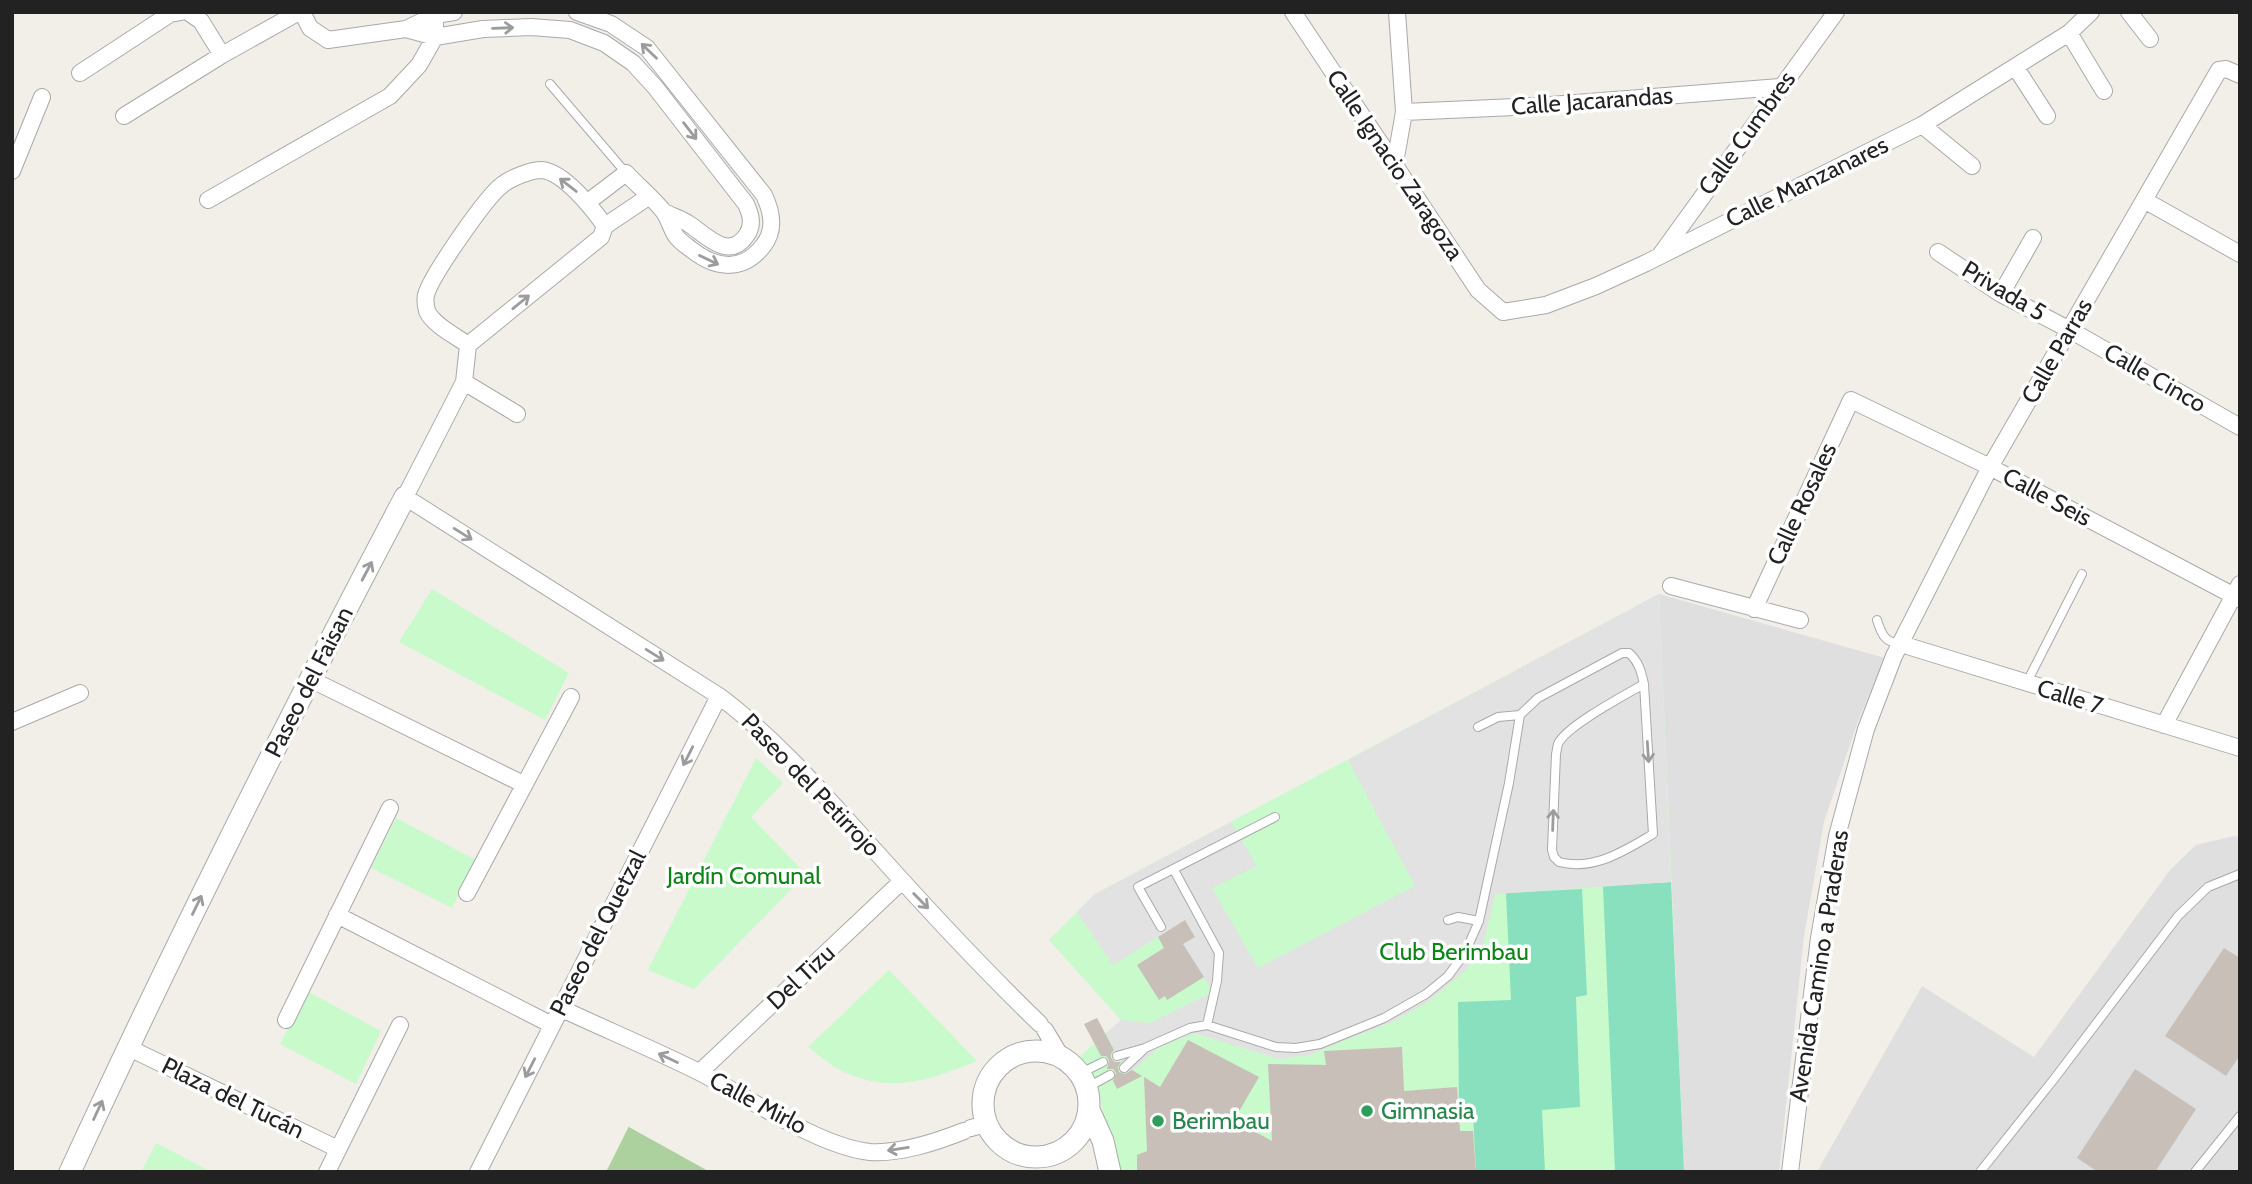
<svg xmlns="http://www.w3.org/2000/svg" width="2252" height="1184" font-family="Cabin,sans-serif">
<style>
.residential{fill:#e0dfdf}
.forest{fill:#add19e}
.park{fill:#c8facc}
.pitch{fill:#88e0be}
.parking{fill:#e2e2e2}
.building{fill:#c7bfb8}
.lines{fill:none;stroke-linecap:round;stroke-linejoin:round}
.service-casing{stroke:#a9a9a9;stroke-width:10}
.minor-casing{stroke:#a9a9a9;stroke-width:18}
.tertiary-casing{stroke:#a9a9a9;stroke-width:23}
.service{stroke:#fff;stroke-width:8}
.minor{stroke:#fff;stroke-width:16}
.tertiary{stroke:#fff;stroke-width:21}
.oneway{stroke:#9c9c9c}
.leisure-dot{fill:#2e9e5b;stroke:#fff;stroke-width:2.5}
.labels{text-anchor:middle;stroke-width:7;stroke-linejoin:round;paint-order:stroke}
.street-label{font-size:24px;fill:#222;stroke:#fff}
.park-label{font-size:24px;fill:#0c8416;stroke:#fff}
.leisure-label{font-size:24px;fill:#27864d;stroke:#fff;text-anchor:start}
</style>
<rect width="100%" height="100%" fill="#f2efe9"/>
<path class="residential" d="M1659,594L1885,658L1858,721L1824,822L1804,936L1779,1172H1684Z
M2234,836L2240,837V1172H1817L1922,986L2034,1057L2170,870L2196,845Z"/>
<path class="forest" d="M629,1126V1127L710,1172H606Z"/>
<path class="park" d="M432,589L569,673L545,720L399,642Z
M1659,594L1684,1172H1113L1098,1084L1079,1057L1121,1020L1049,940L1095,894Z
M756,758L783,783L751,817L806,874L694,989L648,970Z
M396,818L476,860L452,908L371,868Z
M889,970L977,1061C930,1080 893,1094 844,1072C831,1066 819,1055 808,1047Z
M307,991L381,1031L356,1084L280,1044Z
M156,1143L212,1172H141Z"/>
<path class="pitch" d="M1671,882L1684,1172H1615L1603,886Z
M1582,889L1587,995L1576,997L1580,1107L1542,1110L1545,1172H1476L1473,1113H1459L1458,1002L1511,1000L1506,893Z"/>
<path class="parking" d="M1659,594L1671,882L1495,894L1483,946L1466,970L1428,1002L1394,1021L1309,1055L1279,1059L1194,1033L1158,1048L1128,1075L1106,1033L1121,1020L1150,1023L1213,992L1183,944L1195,937L1185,920L1113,965L1077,912L1095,894L1231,822L1257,866L1212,888L1258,968L1415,886L1348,760Z"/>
<path class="building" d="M1185,920L1195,937L1183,944L1204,977L1167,1000L1165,996L1159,1000L1137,965L1164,948L1158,937Z
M2224,948L2240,958V1055L2226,1076L2165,1036Z
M1097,1018L1114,1050L1111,1054V1058L1115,1062H1121L1118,1067L1119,1072L1125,1074L1132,1070L1142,1076L1117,1089L1113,1081L1116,1073L1113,1069H1107L1109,1060L1106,1056H1101L1084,1024Z
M1188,1040L1259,1077L1234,1120L1272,1141L1268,1064L1326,1065L1324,1051L1402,1047L1404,1091L1457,1087L1460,1131H1473L1476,1172H1137V1155L1147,1151L1144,1077L1160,1087Z
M2135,1069L2196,1109L2155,1172H2098L2077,1158Z"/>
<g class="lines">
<defs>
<path id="service" d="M550,84L626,173
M1877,620C1882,636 1885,642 1901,644
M2026,684L2082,574
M1478,727L1498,717L1520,715
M1174,870L1219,953L1217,981L1207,1025
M1448,920L1458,917L1479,921
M1161,927L1138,887L1275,817
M1117,1056L1145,1048L1190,1028L1207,1025L1276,1047L1296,1048L1320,1044L1384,1018L1426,994L1448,976L1465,953L1479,921L1509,783L1520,715L1538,698L1622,653H1629C1639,662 1641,671 1644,684L1653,834C1624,851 1594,871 1559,862L1554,857L1552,850L1556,754C1557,751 1557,747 1558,744C1566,726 1625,695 1644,684
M1124,1068L1143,1050
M1081,1073L1103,1062
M1088,1087L1110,1075
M1980,1172L2054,1079L2178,916L2208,887L2240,874
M2195,1172L2240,1116"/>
<path id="minor" d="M188,12L201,21L222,55
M302,12L310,28L328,40L406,29L435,15L454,12
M577,12L611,24L647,48L764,195C772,212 776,230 763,246C743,272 716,269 692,250C687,246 680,242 676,236C671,229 669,219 664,212C653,198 638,186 626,173L588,202
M1293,12L1478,290L1503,312L1546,305L1596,286L1646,263L1922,125L2069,33L2091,12
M2129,12L2150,39
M406,29L435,37L483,29L531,27L570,30L604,43L633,63L655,87L746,204C751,215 754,225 746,236C728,261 706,235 689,224C682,219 672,216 664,212
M2069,33L2104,91
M2016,68L2047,116
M80,73L170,14L181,12
M1404,112L1538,106L1780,87
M124,116L222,55L299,12
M1922,125L1972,166
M1395,163L1404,112L1397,12
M12,171L42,97
M208,200L390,96L419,65L435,37V15
M2144,200L2240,254
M605,226L648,197
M1938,252L2001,294L2070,330L2240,427
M1661,254L1836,12
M2001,294L2033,238
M468,345C456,336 433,325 427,311C426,307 425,299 426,295C431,276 486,197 502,185C511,178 530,170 542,170C564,172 593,209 605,226L601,237L468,345L464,382L405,497L719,696C779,741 827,798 878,854C930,912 984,970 1040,1024
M464,382L517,414
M1671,586L1800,620
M1754,609L1851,400L1990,467L2240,599
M1901,644L2240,748
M310,679L523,784
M12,722L80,693
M2164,725L2240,584
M467,893L571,697
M337,915L552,1025
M560,1008C607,1030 655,1050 701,1073C747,1097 820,1147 870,1152C901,1154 936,1142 964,1131
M286,1020L390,808
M1045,1030L1060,1055
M127,1047L338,1149
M700,1072L902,881
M971,1128L986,1124
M327,1172L400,1025
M478,1172L719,696
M1790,1172L1819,938L1837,836L1866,729L1894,656L1990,467L2219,70L2226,69L2240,75"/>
<path id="tertiary" d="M983 1104a53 53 0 1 1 106 0a53 53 0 1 1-106 0Z
M1090,1112L1103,1141L1110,1172
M70,1172C175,944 288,719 405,497"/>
</defs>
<use href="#service" class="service-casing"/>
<use href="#minor" class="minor-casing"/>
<use href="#tertiary" class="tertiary-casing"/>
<use href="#service" class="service"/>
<use href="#minor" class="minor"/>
<use href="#tertiary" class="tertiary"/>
</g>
<defs><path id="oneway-shaft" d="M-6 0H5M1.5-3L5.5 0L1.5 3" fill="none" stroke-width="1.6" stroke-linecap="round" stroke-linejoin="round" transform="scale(1.75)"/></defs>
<g class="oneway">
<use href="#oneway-shaft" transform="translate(503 28) rotate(-2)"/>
<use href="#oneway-shaft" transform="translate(649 51) rotate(-136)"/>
<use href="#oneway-shaft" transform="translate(690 131) rotate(52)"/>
<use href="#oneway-shaft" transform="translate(568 185) rotate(-142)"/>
<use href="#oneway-shaft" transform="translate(709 260) rotate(26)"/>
<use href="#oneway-shaft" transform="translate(521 302) rotate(-39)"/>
<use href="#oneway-shaft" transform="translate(463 534) rotate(32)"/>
<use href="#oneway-shaft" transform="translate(367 571) rotate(-62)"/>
<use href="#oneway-shaft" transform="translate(655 655) rotate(32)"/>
<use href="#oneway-shaft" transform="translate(1648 752) rotate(86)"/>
<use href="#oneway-shaft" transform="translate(688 756) rotate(117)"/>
<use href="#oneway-shaft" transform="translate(1553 820) rotate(-88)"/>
<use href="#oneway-shaft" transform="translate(921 901) rotate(46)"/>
<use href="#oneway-shaft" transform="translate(197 905) rotate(-64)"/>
<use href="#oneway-shaft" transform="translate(668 1058) rotate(-155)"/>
<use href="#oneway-shaft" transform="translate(530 1068) rotate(117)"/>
<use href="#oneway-shaft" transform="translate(98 1110) rotate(-65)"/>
<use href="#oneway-shaft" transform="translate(898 1149) rotate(171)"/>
</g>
<g class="leisure-dot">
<circle cx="1367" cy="1111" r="7"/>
<circle cx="1158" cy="1121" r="7"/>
</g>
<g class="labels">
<g class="street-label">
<text transform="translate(1592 101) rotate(-4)" y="8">Calle Jacarandas</text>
<text transform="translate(1747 133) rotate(-54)" y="8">Calle Cumbres</text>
<text transform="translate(1395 165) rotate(56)" y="8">Calle Ignacio Zaragoza</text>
<text transform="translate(1807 182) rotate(-26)" y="8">Calle Manzanares</text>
<text transform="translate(2004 291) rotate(31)" y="8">Privada 5</text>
<text transform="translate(2057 351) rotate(-60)" y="8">Calle Parras</text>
<text transform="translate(2155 378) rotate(30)" y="8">Calle Cinco</text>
<text transform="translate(2047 497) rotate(28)" y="8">Calle Seis</text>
<text transform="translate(1802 504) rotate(-65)" y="8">Calle Rosales</text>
<text transform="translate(309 682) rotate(-63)" y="8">Paseo del Faisan</text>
<text transform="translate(2070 697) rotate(17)" y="8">Calle 7</text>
<text transform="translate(811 785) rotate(46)" y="8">Paseo del Petirrojo</text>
<text transform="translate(598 933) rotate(-63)" y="8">Paseo del Quetzal</text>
<text transform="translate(1819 966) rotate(-81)" y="8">Avenida Camino a Praderas</text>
<text transform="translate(801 977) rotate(-43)" y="8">Del Tizu</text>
<text transform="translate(233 1098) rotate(26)" y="8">Plaza del Tucán</text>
<text transform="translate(758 1103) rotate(28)" y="8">Calle Mirlo</text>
</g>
<g class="park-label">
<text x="744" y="884">Jardín Comunal</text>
<text x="1454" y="960">Club Berimbau</text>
</g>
<g class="leisure-label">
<text x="1381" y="1119">Gimnasia</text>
<text x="1172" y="1129">Berimbau</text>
</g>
</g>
<rect width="2252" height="1184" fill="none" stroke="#222222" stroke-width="28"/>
</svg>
